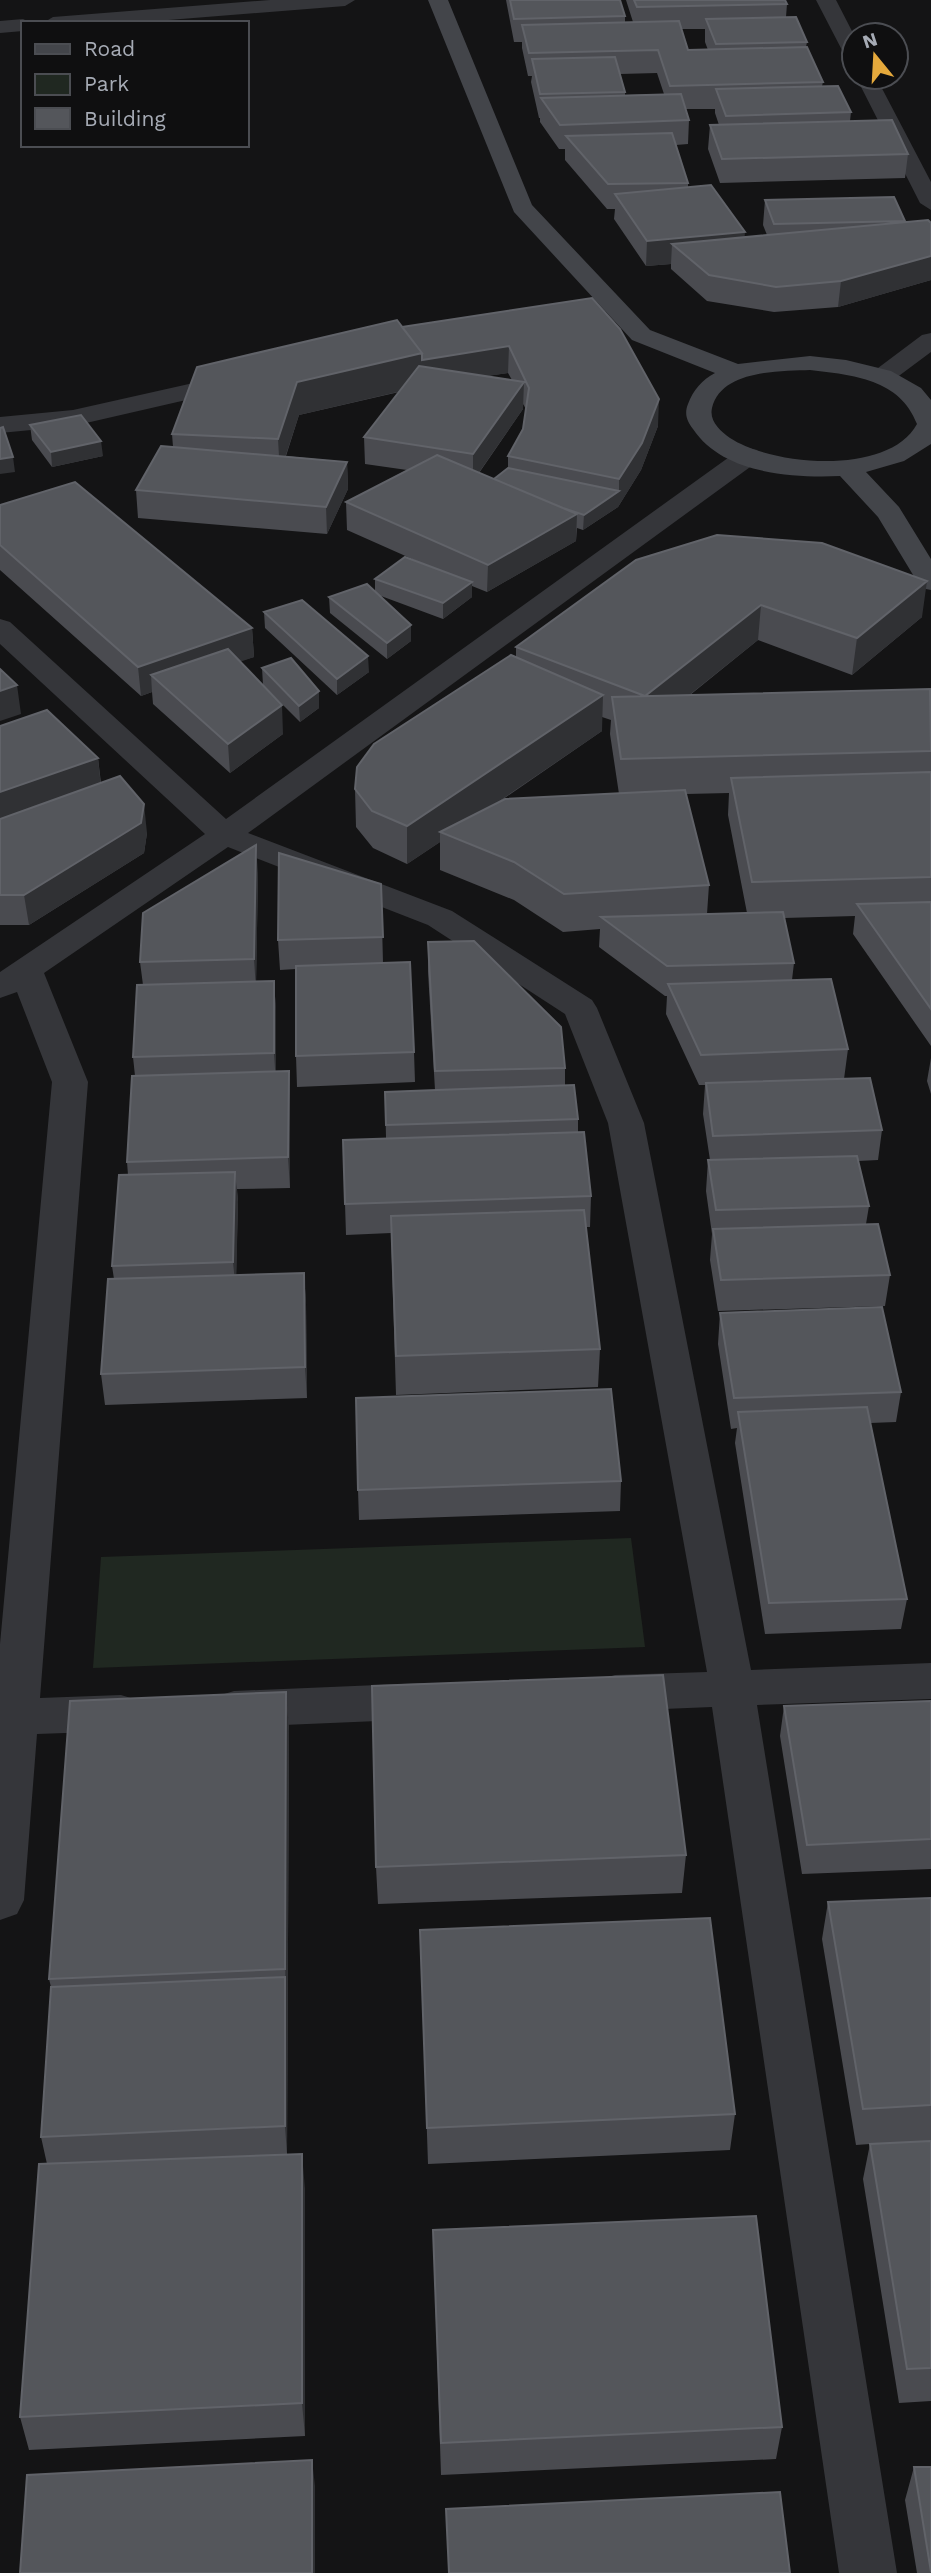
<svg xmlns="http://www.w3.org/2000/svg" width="931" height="2573" font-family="'Work Sans',sans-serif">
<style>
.green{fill:#202821}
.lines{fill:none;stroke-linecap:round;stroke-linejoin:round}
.street{fill:#35363a;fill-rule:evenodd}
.secondary{fill:#43454a;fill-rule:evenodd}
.wall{fill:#4a4b50;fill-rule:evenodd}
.shaded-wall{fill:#303134}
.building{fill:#54565b;stroke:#616369;stroke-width:2}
</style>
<rect width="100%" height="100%" fill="#141415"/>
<path class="green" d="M631,1538L645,1647L93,1668L101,1557Z"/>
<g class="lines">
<path class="street" d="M270,0H355L345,6L131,23H43L53,17Z
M816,0H836L854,35V60L844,54Z
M23,19L31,23H23V31L0,33V21Z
M856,77H876L931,182V210L920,203Z
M931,333V352L892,381H874L870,376L874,371L922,335Z
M238,373L247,376L251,381L247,386L73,426L0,433V417L73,410Z
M748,448L757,450L761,456L757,462L248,833L452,911L592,1000L597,1008L644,1123L751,1670L931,1663V1699L757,1705L897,2573H839L712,1707L615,1711L599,1706L593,1693L599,1680L615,1675L707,1672L608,1123L565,1014L428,925L228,847L44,973L88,1082L40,1698L121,1695L137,1700L143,1713L137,1726L121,1731L37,1734L24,1900L17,1914L0,1920V1644L52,1082L17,992L0,998V972L205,834L0,644V619L10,622L226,819L739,450Z
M425,1683L441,1688L447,1701L441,1714L425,1719L234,1727L218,1722L212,1709L218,1696L234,1691Z"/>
<path class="secondary" d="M428,0H448L532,205L650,330L738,364L810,356L846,360L891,371L921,388L931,400V444L904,461L866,472L899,507L931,559V590L921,588L878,517L840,476C792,478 723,474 693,429C687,421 684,414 688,404C693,390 702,380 715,373L632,340L514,212ZM810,370C853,375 900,379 917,424C889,476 773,466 730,438C720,431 709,421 712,408C721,370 780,371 810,370Z"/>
</g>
<path class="wall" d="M506,0H620L625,16V22H633L626,0H785L787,4L786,17L807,42L806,47L823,82L822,86L851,112L850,121L908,154L905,178L720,183L708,149L710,125H719L715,113V109H686L689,120L688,144L676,145L688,183V187L745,237L767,235L763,225L765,200L905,221L904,222L931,223V280L838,307L774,312L707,301L671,269V264L646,266L614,219L615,209H607L565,160V149H559L540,122V118H539L531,82L532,76H528L522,48V42H514ZM681,29H705V42L708,50H688ZM657,73L664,94L625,95V92L620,74Z
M592,298L658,426L641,470L618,507L583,530L577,528L576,541L487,592L472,586V597L443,619L381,596L411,641L387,659L330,613L329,597L375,591V579L428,566L347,530L346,502L407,470L365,464L364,437L399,392L299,415L286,456L347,462L348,489L327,534L138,518L136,490L173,447L172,434L402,327ZM508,373L512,380L486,376ZM523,404L526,409L523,429L508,456V468L494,479L479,473L523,409Z
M30,425L103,456L52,467L32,440Z
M0,505L252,628L254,657L240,661L283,734L230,773L153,704L152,692L141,696L0,570Z
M636,560L922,617L852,675L758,640L690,695L931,691V1046L853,934L855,916L784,918L794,963L792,980L848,1049L844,1079L882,1130L878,1160L858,1161L869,1206L866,1224L890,1275L885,1306L718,1311L710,1260L712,1234L706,1191L708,1160H710L703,1114L705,1085H699L666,1014L667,996H665L599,947L600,929L563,932L514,900L440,870V842L407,864L373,848L356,827L355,789L516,657V647ZM602,717L611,720L610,734L619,794L496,804L602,731ZM729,793L728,815L747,913L707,914L709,885L686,794Z
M264,612L369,672L337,695L265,628Z
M262,668L319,691V708L300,722L263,685Z
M0,726L98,758L101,783L147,833L144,853L29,925H0Z
M258,874L256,982L274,981L276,1011V1071H289L290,1101V1188L237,1189L238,1202L236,1275L304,1273L306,1304L307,1398L105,1405L101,1374L114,1279L112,1266L128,1175L127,1162L135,1076L133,1057L143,985L140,962Z
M381,884L383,963L414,1052L415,1082L297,1087L296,1056V969L280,970L278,940Z
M428,942L565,1068V1086L578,1119V1132L591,1196L590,1227H586L600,1349L598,1387L396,1395L391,1233L346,1235L345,1204L386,1138L385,1092L435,1090L428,972Z
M931,1058V1094L927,1081Z
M720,1313L901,1392L896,1422L870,1423L907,1599L901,1629L765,1634L735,1443L737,1428L731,1429L718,1344Z
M621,1481L620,1511L359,1520L358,1490Z
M286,1692L289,1730L287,2154L305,2189V2436L29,2450L20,2417L47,2164L41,2137L51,1987L49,1979Z
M931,1701V1869L802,1874L780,1736L784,1706Z
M686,1855L682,1893L378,1904L376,1867Z
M931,1898V2401L899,2403L863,2179L870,2144L856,2145L822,1939L828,1902Z
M420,1930L735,2114L730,2150L428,2164Z
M433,2230L782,2427L776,2459L441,2475Z
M914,2467L931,2573H917L905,2500Z"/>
<path class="shaded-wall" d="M745,232L743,257L672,244L671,264L646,266L647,241Z
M931,256V280L838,307L841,281Z
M509,346L508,373L423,386L299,415L280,473L278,439L297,382L422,353Z
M524,382L523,409L473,481V454Z
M659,399L658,426L641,470L618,507L583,530L584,515L619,491V479Z
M101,441L103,456L52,467L51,452Z
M13,457L15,472L0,474V459Z
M347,462L348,489L327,534L326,507Z
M577,514L576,541L487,592L488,565Z
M927,581L922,617L852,675L857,638Z
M472,582V597L443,619V603Z
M761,605L758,640L643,732L645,696Z
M411,625V641L387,659V643Z
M252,628L254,657L165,688L151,675L152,692L141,696L138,667Z
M368,656L369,672L337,695V679Z
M17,685L21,714L0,721V691Z
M319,691V708L300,722L299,706Z
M603,695L602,731L448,836L440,832V842L407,864V826Z
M282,705L283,734L230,773L228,744Z
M98,758L101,787L0,823V792Z
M144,804L147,833L144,853L29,925L24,895Z
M256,845L258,874L256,989L254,959Z
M274,981L276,1011V1083L274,1053Z
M289,1071L290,1101V1188L288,1157Z
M235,1172L238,1202L236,1292L233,1262Z
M304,1273L306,1304L307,1398L305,1367Z
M286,1692L289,1730L287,2154L285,2126Z
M302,2154L305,2189V2436L302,2403Z
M312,2460L315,2486V2573H312Z"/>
<path class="building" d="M510,0H620L625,16L514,19Z
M634,0H785L787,4L637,7Z
M796,17L807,42L716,44L706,19Z
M679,21L688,50L807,47L823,82L670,86L658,50L529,53L522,25Z
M615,57L625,92L540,94L532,59Z
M838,86L851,112L726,116L716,89Z
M681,94L689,120L560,125L541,98Z
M892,120L908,154L722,159L710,125Z
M672,133L688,183L608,184L566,136Z
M711,185L745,232L647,241L615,194Z
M894,197L905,221L774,224L765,200Z
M928,220L931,223V256L841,281L776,287L709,275L672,244Z
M592,298L620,329L659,399L642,443L619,479L508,456L523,429L529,388L509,346L422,360V353L402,327Z
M397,320L422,353L297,382L278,439L172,434L197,367Z
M419,366L524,382L473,454L364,437Z
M81,415L101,441L51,452L30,425Z
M3,427L13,457L0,459V428Z
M161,446L347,462L326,507L136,490Z
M437,455L577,514L488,565L346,502Z
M508,468L619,491L584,515L563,508L494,479Z
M75,482L252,628L138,667L0,545V505Z
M717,535L822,543L927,581L857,638L761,605L645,696L516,647L636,560Z
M405,557L472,582L443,603L375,579Z
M367,584L411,625L387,643L329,597Z
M302,600L368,656L337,679L264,612Z
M228,649L282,705L228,744L151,675Z
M511,655L603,695L407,826L372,811L355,789L357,767L374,744Z
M291,658L319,691L299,706L262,668Z
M0,669L17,685L0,691Z
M930,689L931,751L621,759L612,697Z
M47,710L98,758L0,792V726Z
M931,772V877L752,882L731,778Z
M120,776L144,804L141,823L24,895H0V819Z
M685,790L709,885L564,894L514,862L440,832L505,799Z
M256,845L254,959L140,962L143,913Z
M279,853L381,884L383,937L278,940Z
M931,902V1009L857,904Z
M783,912L794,963L667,966L601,917Z
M474,941L561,1027L565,1068L435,1071L428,942Z
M410,962L414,1052L296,1056V966Z
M831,979L848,1049L701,1055L668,984Z
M274,981V1053L133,1057L137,985Z
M289,1071L288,1157L127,1162L132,1076Z
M870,1078L882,1130L713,1136L706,1083Z
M574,1085L578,1119L386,1125L385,1092Z
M584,1132L591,1196L345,1204L343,1140Z
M857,1156L869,1206L716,1210L708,1160Z
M235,1172L233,1262L112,1266L119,1175Z
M584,1210L600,1349L396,1356L391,1216Z
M878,1224L890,1275L721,1280L713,1229Z
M304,1273L305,1367L101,1374L108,1279Z
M882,1307L901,1392L734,1398L720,1313Z
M611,1389L621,1481L358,1490L356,1398Z
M867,1407L907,1599L769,1603L738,1412Z
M663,1675L686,1855L376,1867L372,1686Z
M286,1692L285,1969L49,1979L70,1701Z
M931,1701V1839L807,1845L784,1706Z
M931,1898V2105L863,2109L828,1902Z
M710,1918L735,2114L427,2128L420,1930Z
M285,1977V2126L41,2137L51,1987Z
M931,2141V2368L907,2369L870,2144Z
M302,2154V2403L20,2417L39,2164Z
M756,2216L782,2427L441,2443L433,2230Z
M312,2460V2573H20L27,2475Z
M914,2467H931V2572Z
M780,2492L790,2573H449L446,2509Z"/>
<rect x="21" y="21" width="228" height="126" fill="#0f0f10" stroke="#4b4d52" stroke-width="2"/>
<rect x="35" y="44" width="35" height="10" fill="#43454a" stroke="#4b4d52" stroke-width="2"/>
<text x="84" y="56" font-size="21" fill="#a6abb5">Road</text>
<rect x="35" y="74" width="35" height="21" fill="#202821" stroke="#4b4d52" stroke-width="2"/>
<text x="84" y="91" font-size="21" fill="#a6abb5">Park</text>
<rect x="35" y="108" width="35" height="21" fill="#54565b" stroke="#4b4d52" stroke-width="2"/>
<text x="84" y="126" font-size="21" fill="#a6abb5">Building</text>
<g transform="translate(875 56) rotate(342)"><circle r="33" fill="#0f0f10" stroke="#4b4d52" stroke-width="2"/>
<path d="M0-5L12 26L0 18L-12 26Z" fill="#e5a93c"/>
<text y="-10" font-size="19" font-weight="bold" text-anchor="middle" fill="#a6abb5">N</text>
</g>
</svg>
